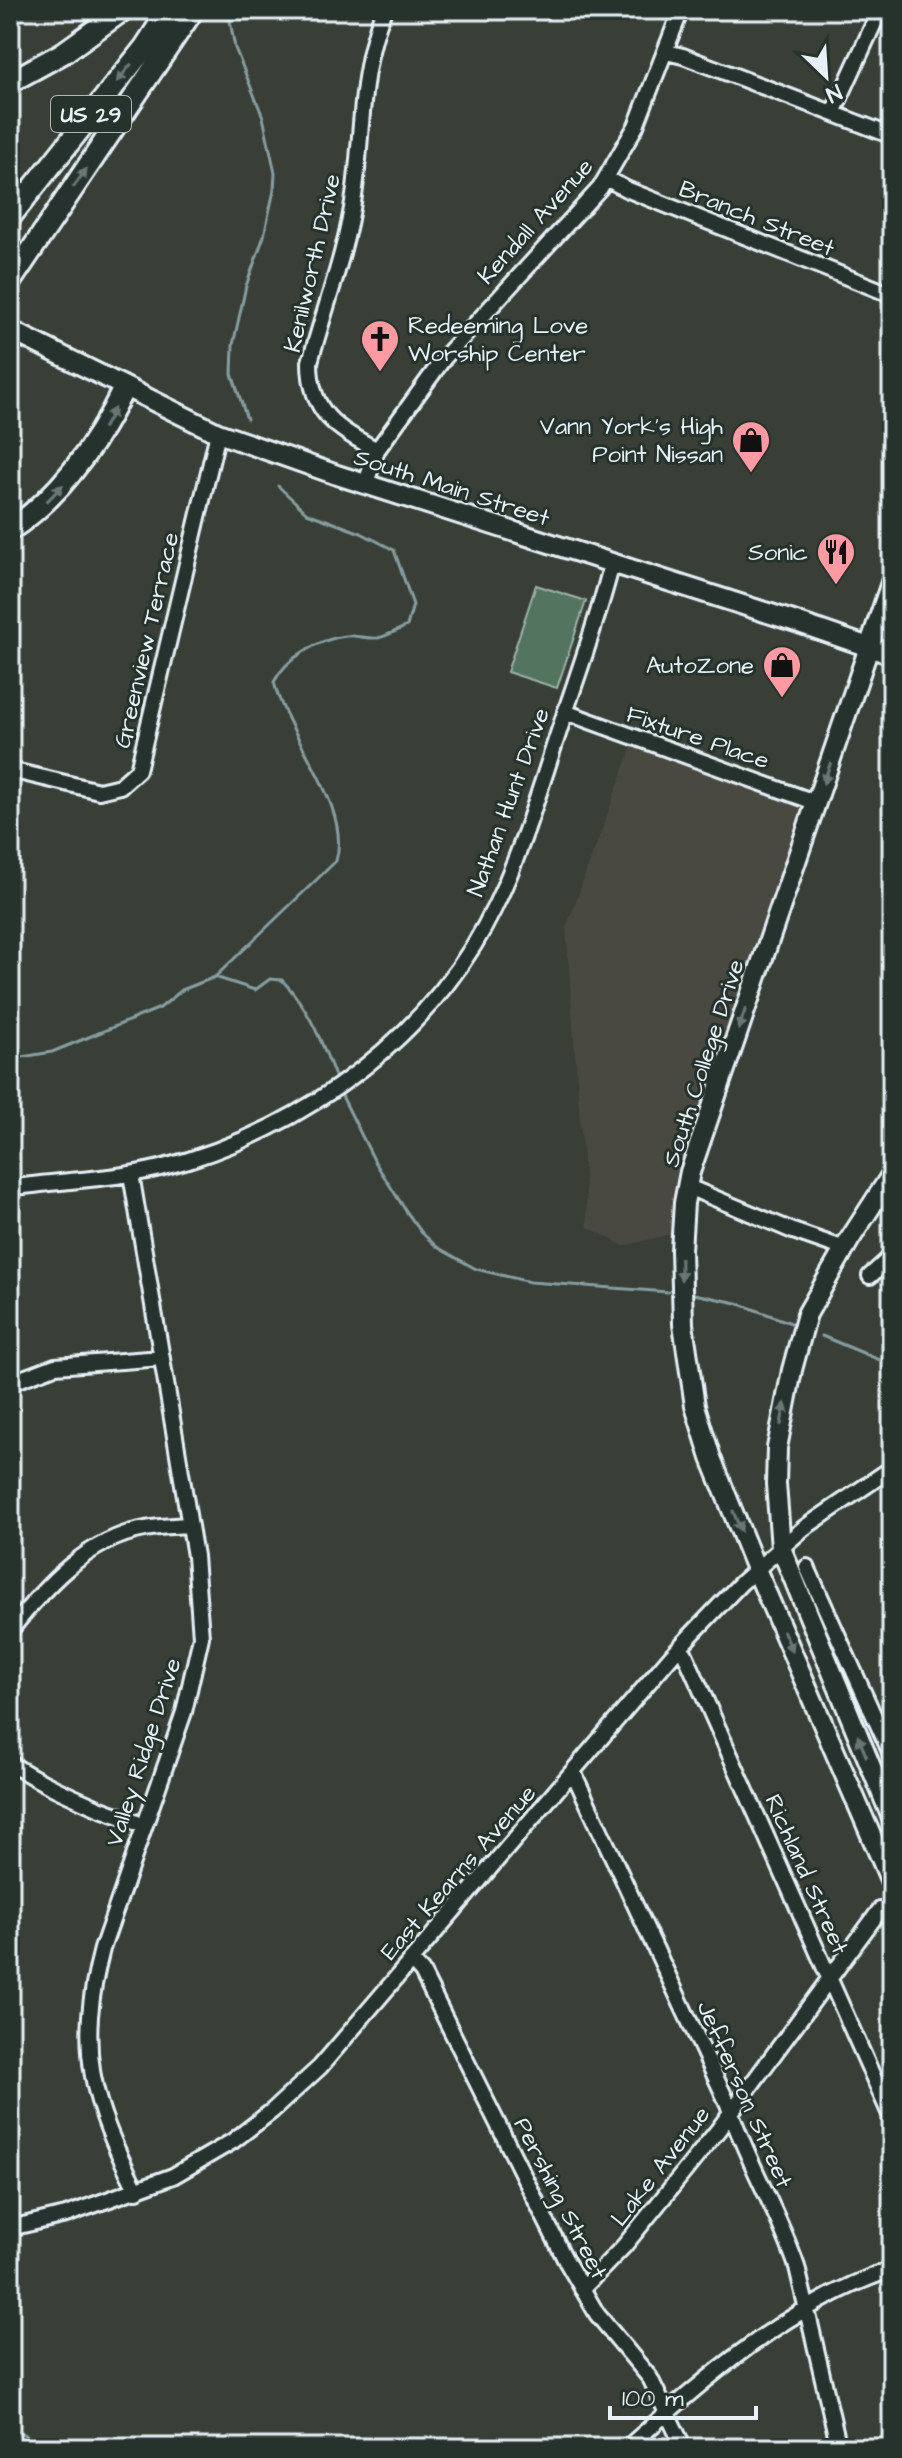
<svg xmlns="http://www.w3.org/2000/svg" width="902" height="2458" font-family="'Architects Daughter',sans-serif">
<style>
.built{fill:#494a42}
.green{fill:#52745f;stroke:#9db2ac;stroke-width:2}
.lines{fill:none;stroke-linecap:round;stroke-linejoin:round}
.stream{stroke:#869ea2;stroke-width:3}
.minor-casing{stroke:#e8f1f8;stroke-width:20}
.major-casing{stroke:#e8f1f8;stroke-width:24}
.highway-casing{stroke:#e8f1f8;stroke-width:26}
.minor{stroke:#26332d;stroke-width:14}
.major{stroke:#26332d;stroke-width:18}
.highway{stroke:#26332d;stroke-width:20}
.oneway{fill:#6a7674}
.labels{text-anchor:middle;stroke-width:6;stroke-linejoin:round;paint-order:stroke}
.shield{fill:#26332d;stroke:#aeb8bb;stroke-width:2}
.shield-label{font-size:22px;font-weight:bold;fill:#e8f1f8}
.street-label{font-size:24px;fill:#e8f1f8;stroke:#26332d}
.poi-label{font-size:24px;fill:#e8f1f8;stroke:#26332d;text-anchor:end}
</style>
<rect width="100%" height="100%" fill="#393f37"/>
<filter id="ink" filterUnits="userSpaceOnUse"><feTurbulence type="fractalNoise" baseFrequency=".0125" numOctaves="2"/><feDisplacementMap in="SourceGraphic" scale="16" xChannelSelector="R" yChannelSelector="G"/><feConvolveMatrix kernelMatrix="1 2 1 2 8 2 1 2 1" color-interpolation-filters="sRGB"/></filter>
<g filter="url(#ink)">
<path class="built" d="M633,744L804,807L688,1145L670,1234L624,1246L588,1227L566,928Z"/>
<path class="green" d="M536,585L586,601L557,688L507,672Z"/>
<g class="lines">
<path class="stream" d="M228,10L235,48L263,117L275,173L274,190L264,236L246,286L233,345L232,374L247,419
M215,977L255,990L270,979L282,980C309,1008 322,1042 336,1079
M10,1059L52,1052L160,1008L182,990L215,977L336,861C352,805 287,737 274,682C286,658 319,639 346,636C356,635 367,639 378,638C387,636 398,630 407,626L413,605L394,550L361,533L307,513L278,486
M342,1096L375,1162L406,1211L422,1233L437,1247L476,1269L530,1282L668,1292
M694,1294L737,1303L791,1323
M822,1336L892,1365
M10,2430L22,2433L42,2448"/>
<defs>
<path id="minor" d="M666,52L683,56L892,136
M833,113L880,10
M606,178L626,189L892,295
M377,450C336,428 310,413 310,362C325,307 346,252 354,196C363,133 359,70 384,10
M366,483L377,450L444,358L600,188L636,126L681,10
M565,712L817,803
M10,770L99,791L120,786L138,770L218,433
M131,1174L195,1556L201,1637L184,1712L102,1949C76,2048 91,2101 137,2191
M688,1187L793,1231L845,1249
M10,1188C60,1180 111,1180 160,1168C287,1136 405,1056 474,945C514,880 535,803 559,731C577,676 598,620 612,563
M870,1276L892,1256
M10,1383L55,1366L162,1358
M807,1567L892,1756
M10,1631C44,1587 87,1539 145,1529C159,1526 174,1526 188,1525
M680,1648L685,1654L892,2119
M10,1763C37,1781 66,1794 96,1807C112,1814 129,1817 144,1827
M573,1772L728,2104C746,2160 778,2211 797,2267L839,2448
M411,1960L422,1972L565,2259L597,2314L650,2378L684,2448
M10,2228L66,2215L173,2176L233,2141L272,2111L320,2067L672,1655L741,1583L804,1528L892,1468
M582,2289L624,2246L718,2130L880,1910
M627,2448C707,2377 789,2304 892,2269"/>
<path id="major" d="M10,330L218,433L337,475L793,621L892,655
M892,580L690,1172L684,1203L681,1250L683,1324L695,1406L711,1458L756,1569L892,1884
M892,1174L850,1239L807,1314L792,1370L777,1448L776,1484L781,1548L892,1818"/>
<path id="highway" d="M10,82L63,53L123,10
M10,217L145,47L169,10
M10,282L193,10
M10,530C62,495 97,444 124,388"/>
</defs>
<use href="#minor" class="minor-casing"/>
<use href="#major" class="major-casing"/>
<use href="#highway" class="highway-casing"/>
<use href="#minor" class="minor"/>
<use href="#major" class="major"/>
<use href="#highway" class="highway"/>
</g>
<defs><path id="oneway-solid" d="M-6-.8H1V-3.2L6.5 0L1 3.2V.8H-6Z" transform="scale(2)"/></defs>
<g class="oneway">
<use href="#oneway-solid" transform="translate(124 73) rotate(129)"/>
<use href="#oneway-solid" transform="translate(80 178) rotate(-54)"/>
<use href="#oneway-solid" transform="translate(109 418) rotate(-61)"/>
<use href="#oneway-solid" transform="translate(55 493) rotate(-46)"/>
<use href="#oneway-solid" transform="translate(827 773) rotate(109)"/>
<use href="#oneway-solid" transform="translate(742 1019) rotate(109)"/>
<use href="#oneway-solid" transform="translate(681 1269) rotate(89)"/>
<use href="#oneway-solid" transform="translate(783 1414) rotate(-79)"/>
<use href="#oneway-solid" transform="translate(737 1521) rotate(68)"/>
<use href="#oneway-solid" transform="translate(788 1641) rotate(66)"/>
<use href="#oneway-solid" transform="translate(862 1746) rotate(-113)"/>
</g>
</g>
<defs>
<symbol id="church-pin" viewBox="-11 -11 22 30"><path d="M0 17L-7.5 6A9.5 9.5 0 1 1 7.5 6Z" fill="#ff9aa2" stroke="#26332d"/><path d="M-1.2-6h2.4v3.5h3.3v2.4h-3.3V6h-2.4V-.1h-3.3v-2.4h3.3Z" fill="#111"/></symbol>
<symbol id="shop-pin" viewBox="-11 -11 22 30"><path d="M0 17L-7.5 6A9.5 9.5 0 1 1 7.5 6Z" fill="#ff9aa2" stroke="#26332d"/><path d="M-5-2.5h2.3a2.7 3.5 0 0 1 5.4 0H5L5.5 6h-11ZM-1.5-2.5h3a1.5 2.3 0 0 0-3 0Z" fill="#111"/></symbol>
<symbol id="restaurant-pin" viewBox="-11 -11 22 30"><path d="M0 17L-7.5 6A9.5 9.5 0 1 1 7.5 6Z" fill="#ff9aa2" stroke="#26332d"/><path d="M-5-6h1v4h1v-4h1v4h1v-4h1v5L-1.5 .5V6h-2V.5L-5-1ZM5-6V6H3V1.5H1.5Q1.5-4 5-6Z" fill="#111"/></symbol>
</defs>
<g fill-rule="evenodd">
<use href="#church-pin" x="358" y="317" width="44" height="60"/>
<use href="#shop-pin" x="729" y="418" width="44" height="60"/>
<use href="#restaurant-pin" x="814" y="530" width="44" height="60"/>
<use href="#shop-pin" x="760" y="643" width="44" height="60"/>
</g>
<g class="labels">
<rect class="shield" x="51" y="96" width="80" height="36" rx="6"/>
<g class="shield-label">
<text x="91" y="122">US 29</text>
</g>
<g class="street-label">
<text transform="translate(757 218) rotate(22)" y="8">Branch Street</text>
<text transform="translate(535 221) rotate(-48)" y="8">Kendall Avenue</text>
<text transform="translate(312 263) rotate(-77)" y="8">Kenilworth Drive</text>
<text transform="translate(452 487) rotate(18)" y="8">South Main Street</text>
<text transform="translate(146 640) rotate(-77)" y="8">Greenview Terrace</text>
<text transform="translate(698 737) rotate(19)" y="8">Fixture Place</text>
<text transform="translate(508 802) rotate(-70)" y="8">Nathan Hunt Drive</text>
<text transform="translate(703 1063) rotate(-72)" y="8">South College Drive</text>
<text transform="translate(143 1752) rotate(-72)" y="8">Valley Ridge Drive</text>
<text transform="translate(458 1872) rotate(-49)" y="8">East Kearns Avenue</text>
<text transform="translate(807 1874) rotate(66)" y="8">Richland Street</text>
<text transform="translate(745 2094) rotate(66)" y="8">Jefferson Street</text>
<text transform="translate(660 2166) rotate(-52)" y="8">Lake Avenue</text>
<text transform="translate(561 2198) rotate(63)" y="8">Pershing Street</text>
</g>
<g class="poi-label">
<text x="408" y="333" text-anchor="start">Redeeming Love<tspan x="408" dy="28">Worship Center</tspan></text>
<text x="723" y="434">Vann York's High<tspan x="723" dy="28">Point Nissan</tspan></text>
<text x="808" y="560">Sonic</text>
<text x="754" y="673">AutoZone</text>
</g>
</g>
<rect width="902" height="2458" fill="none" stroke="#26332d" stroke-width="40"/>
<rect x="20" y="20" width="862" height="2418" fill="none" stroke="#e8f1f8" stroke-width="3" filter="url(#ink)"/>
<g transform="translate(826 76) rotate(155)" stroke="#26332d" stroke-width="6" paint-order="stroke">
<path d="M0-6L14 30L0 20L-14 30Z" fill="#e8f1f8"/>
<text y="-12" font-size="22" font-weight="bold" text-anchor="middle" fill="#e8f1f8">N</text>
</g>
<path d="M610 2406v12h146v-12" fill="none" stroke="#e8f1f8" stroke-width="4"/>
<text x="622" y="2406" font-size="24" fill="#e8f1f8" stroke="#26332d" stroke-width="6" paint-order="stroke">100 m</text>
</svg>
